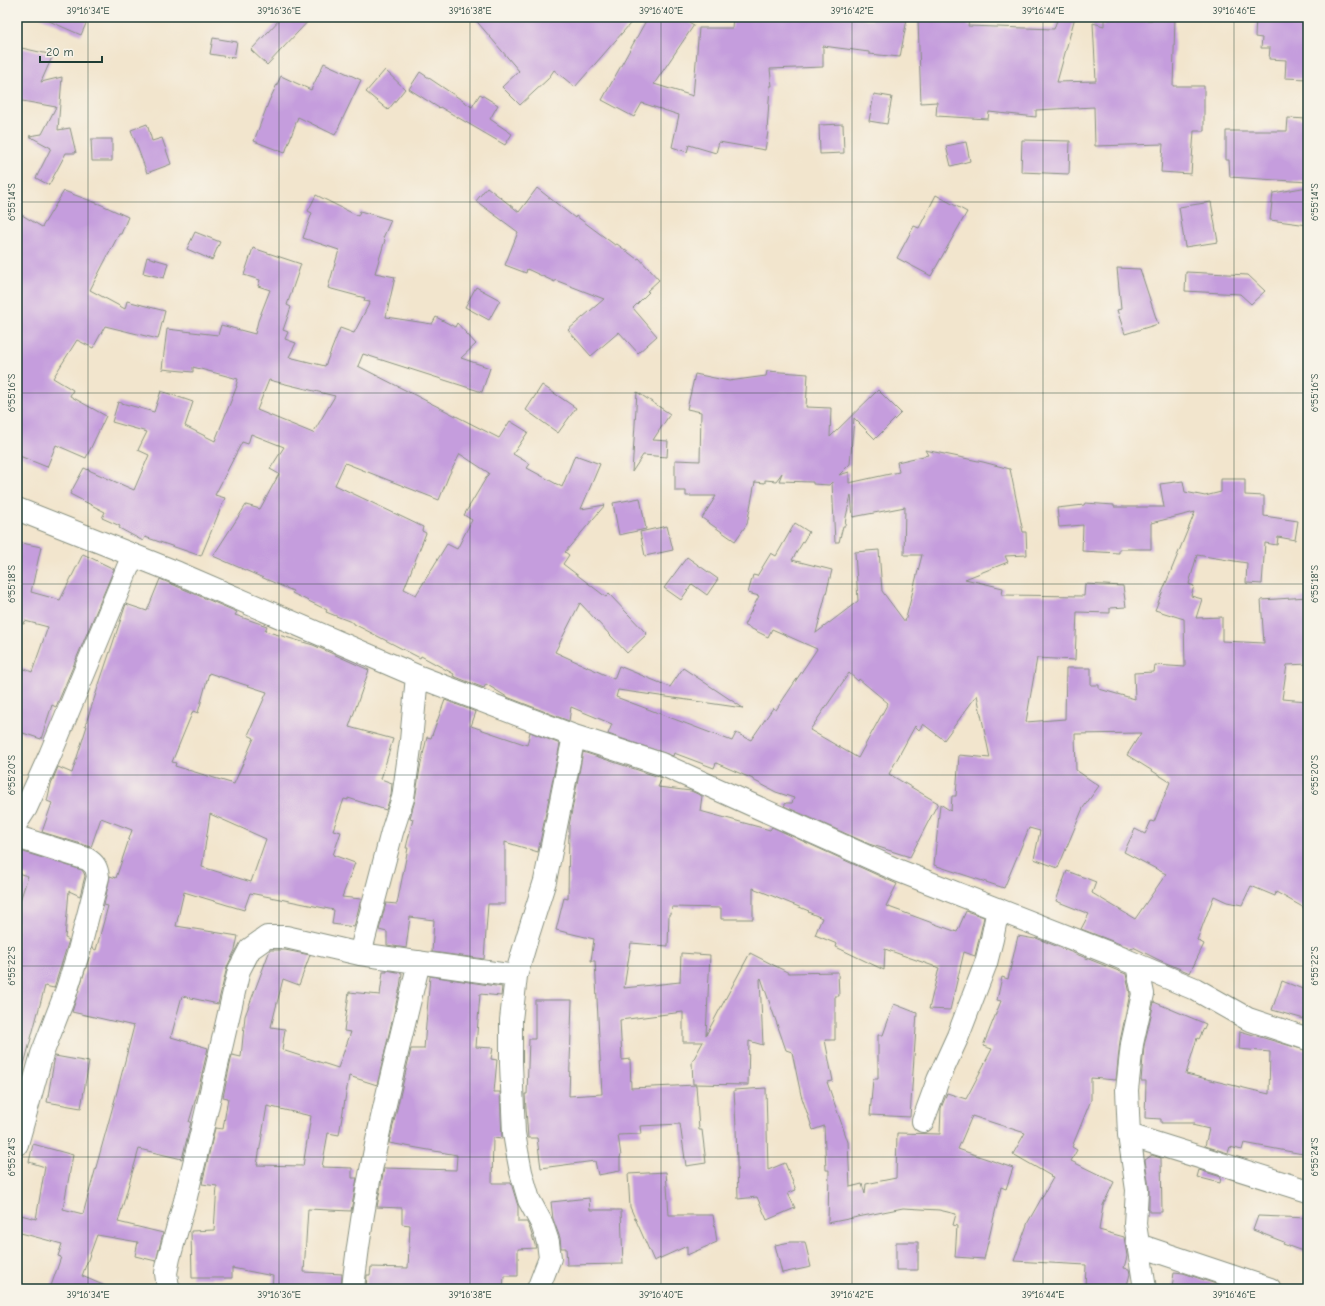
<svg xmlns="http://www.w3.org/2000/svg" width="1325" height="1306" font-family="'Comic Neue',sans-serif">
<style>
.building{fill:#c59ddd;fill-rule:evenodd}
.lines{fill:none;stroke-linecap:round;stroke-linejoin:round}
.minor-casing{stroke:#889180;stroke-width:24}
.minor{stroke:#fff;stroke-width:22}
.ticks{fill:none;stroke:#1f3d34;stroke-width:1;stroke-opacity:0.45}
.neatline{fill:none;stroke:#1f3d34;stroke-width:1.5}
.ticks-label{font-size:10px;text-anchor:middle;fill:#1f3d34}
</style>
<rect width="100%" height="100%" fill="#f7f3e8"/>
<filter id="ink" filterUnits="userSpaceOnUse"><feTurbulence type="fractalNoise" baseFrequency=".025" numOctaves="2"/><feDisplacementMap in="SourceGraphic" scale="8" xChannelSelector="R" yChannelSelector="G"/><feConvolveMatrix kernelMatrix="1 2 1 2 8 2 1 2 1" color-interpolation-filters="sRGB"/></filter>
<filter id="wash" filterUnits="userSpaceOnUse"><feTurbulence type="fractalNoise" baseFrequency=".012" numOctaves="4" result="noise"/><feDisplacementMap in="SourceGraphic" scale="16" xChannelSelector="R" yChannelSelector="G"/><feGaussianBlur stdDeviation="0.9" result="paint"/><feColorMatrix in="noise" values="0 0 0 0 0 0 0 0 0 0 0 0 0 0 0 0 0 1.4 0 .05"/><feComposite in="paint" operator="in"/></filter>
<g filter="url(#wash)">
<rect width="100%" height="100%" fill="#f2e5cd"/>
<g id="blocks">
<path class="building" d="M40,17H89L81,35Z
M282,17H312L267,65L251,50Z
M473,17H636L575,87L554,70L548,79L520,105L502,87L519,71Z
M648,17H680L694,25L654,84L693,96L699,28H732L733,17H855L872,20V17H891L907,19L900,57L869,54V52L823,46V67L770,69L772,86H770L767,131L768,132L765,150L719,142L716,153L689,145L687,152L672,147L679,115L642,103L634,117L602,100Z
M929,17L969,19L968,26L1054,29L1058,17H1075L1057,82L1096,81L1093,23L1104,26V19L1152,20L1151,17H1175L1173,86H1204V131H1194L1191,174L1161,172L1163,144L1095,146L1094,107L1036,110V117L989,112L988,119L936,116L937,102L921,103L918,20L929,21Z
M1256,17L1308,19V79L1285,78L1286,60L1269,59L1270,48H1261L1262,38L1255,37Z
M213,38L237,42L234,58L210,54Z
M17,47L53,55L41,82L62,77L58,130L70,128L76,153H66L49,185L36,178L51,148L29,136L42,134L56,107L17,100Z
M324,63L361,80L335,135L298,117L285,153L254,141L269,101L281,76L311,90Z
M385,70L405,89L388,110L366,92Z
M420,72L472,107L480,94L498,105L490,119L512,134L505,145L440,107L439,108L409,89Z
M874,94L892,97L887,124L869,121Z
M1288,118L1308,119V182L1230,177L1229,160H1226V131H1287Z
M147,124L152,141L162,138L171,164L147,173L131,130Z
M843,124L844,153L820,154L819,125Z
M91,139H112V161H92Z
M1022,140L1070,141L1069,174L1021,172Z
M966,142L970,161L951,166L946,146Z
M487,187L519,212L537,188L575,218L576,216L615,245L617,244L637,259L639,258L659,280L647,291L649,292L633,308L657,336L638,353L619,332L591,356L568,330L604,299L555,280V282L527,269L526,273L505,265L518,232L476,201Z
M1308,187V225L1270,220L1273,193Z
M64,191L102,205L128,217L121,234H119L90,290L125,309L127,301L165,311L158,339L105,326L93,348L77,340L53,378L73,390L70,396L106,416L86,458L56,445L47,467L17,455V212L42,227Z
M316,195L358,216L360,211L391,220L383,238L385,240L375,273L395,277L386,317L432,324L436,317L455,327L457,323L476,344L461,358L490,368L482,392L363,354L358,366L499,438L510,421L528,432L513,454L530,464L527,468L562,487L575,455L600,464L581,509L605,505L565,552L569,555L563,564L606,597L609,594L647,634L627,653L580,603L555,652L614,679L619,666L670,687L683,668L743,708L618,690L616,697L732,741L736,733L751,740L773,708L776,710L817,649L772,629L768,637L744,625L759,596L748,593L753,575L757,576L771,553L776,556L795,523L809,532L792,560L832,570L816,633L858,601L855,552L879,550L882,591L905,622L922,555H904L905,507L853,517L851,495L846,517L845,526H843L839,542H835L832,482L829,485L813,484V482L779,481L782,473L776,481L765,480V483L755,482L747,524L735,541L702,518L716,496H686V491H675V460L700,461L701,412L687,409L695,374L729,381L766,376L767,371L808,374L806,407L831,408L830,437L878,390L901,413L875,439L854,418L850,464L839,475L849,472V483L899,472L897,462L928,455L925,450L983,462L1010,469L1023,532H1026L1027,555L1005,556L1008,562L965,579L1003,588L1002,595L1084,596L1085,584L1123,586L1126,607L1110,608V613L1077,612L1075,660L1037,658L1026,722L1065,719L1066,668H1091V685H1099V689L1135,699L1134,673L1154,672L1155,665L1185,667L1184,619L1155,610L1195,512L1151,523V549H1119V553L1082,551L1083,525L1059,527L1057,508L1084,505L1085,503L1114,505V507H1164L1160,484L1183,481L1185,492L1205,496L1221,492V479H1245V495L1264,496V516L1298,521L1295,540L1278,537L1277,545L1265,543L1262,584L1246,583L1247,563L1197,555L1189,584L1194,586L1191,596L1202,599L1196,618L1222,617V641L1264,643L1261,600L1308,597V664L1287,665L1282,699L1308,701V910L1276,892L1275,896L1251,886L1242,905L1227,902L1214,896L1197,940L1204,944L1190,973L1159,960L1133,947V949L1081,929L1089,914L1056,901L1067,871L1096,882L1092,893L1135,919L1166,874L1124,852L1135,829L1145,834L1151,821L1154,822L1170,782L1127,755L1141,733L1075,734L1076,770L1099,786L1083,808L1058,868L1034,859L1040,831L1029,828L1004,888L934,865L940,804L951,811L952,796H956L959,755L990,758L977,695L944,740L923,724L919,730L915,726L889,774L938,803L910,857L869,844L784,806L786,803H792L794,798L776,792L753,780V779L716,763L714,768L674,753L673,756L608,734L612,724L571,707L569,721L507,697L486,684L484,688L453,676L454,674L421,656L420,658L354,624V623L326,612L327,610L292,593L293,591L213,556L246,505L260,509L279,474L270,469L284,447L251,434L248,444L242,442L215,495L225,498L201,556L145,537L143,541L119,528L120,526L102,518L105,512L70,494L84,468L134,490L149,455L138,450L147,432L112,422L118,402L154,412L161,391L193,402L185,426L215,441L237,386H236L238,379L193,367V372L162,369L167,329L218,335L221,325L255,334L258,321L270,290L258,286L260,280L244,275L253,248L301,264L287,305L291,307L283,330L288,332L285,339L296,343L289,357L325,366L340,328L354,333L370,302L364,301L365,298L328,288L339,250L303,238L312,213L308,211ZM269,380L335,396L313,433L257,410ZM460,454L489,473L464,515L472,520L457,549L447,544L416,595L404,589L426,533L422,531L423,527L335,485L345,463L439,500L449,475ZM849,673L858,681L859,679L888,703L858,758L810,730Z
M936,195L967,212L931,276L897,258L914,226L919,228Z
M1211,202L1218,242L1185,247L1179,207Z
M195,232L220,242L212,260L187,249Z
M147,257L168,263L164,278L143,273Z
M1117,268L1140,269L1158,324L1125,334L1117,310L1121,309Z
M1186,272L1248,275L1265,291L1251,304L1240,294L1185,291Z
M476,287L500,300L489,320L465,307Z
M542,385L576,408L558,433L526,410Z
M637,392L670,414L653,440L668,441L667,457L643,455L632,472Z
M640,498L646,529L619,535L613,503Z
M667,526L673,550L645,556L640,532Z
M17,542L41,547L31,592L60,600L83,554L114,569L56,707L52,705L41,739L17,731V703L21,691L17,689V666L32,672L48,627L25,621L24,624L17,623Z
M687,557L718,579L707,595L692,584L681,600L664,588Z
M160,579L237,612L235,615L267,626L265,631L313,645L369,670L349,727L393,739L381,779L392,783L391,795L386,810L348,798V800L344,799L333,830L341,832L333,855L355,863L342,897L361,899L354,927L332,924L334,910L250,893L244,910L184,892L176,926L238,936L235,950L227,967L218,1004L182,996L171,1037L208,1048L198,1091L189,1122H191L182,1159L139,1149L118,1222L163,1233L156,1261L135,1256L138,1242L97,1235L82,1276L112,1289H50L61,1257L58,1256L62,1244L17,1232L21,1215L36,1219L45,1167L29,1162L33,1144L73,1155L63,1209L83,1214L118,1088L134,1026L72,1012L92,948L96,950L108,906L104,905L110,876L116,878L132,830L101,818L91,847L42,832L52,803L47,801L51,784L58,767L72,773L87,726H85L126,604L147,611ZM209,673L267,692L248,735L254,738L234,784L175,766L176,763L172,762L193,711L198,713ZM210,814L266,839L251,882L202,867Z
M445,700L476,712L471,726L527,745L530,732L560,744L538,852L505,842V904H488L484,959L432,952L434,920L410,917L406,948L387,945V932L379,930L386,903L397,904L408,848H406L413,819L410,818L415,800L420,768L427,737L431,738Z
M583,752L662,778L658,787L691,791L702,796L700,811L770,830L772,827L897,884L886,906L957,932L966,911L984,917L975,956L964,952L950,1010L929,1009L939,968L885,949L884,970L836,947L837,944L815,935L822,918L808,912L809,911L753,888V919H721V908L672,907L671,914H669L668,946L631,943L624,988L680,982L681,953L710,955L706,1035L750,953L789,973L838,972L839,996H835V1040H825L833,1081L827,1082L848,1142L850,1187L862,1184L865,1194L866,1184L896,1178L897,1133L940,1134L941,1108L947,1093L966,1099L992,1049L983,1046L1001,1001L997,1000L1002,977L1008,979L1018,936L1035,939L1036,938L1126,974L1130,994L1120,1041L1116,1080L1091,1078V1100L1072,1147L1077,1150L1071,1161L1114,1182L1103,1205L1099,1230L1124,1237L1127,1256L1124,1268L1129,1269L1130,1274L1126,1289H1085L1086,1265L1014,1261L1028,1222L1053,1178L1050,1177L1051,1176L1013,1154L1025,1133L972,1116L958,1149L1013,1168L1006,1189L1001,1187L984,1259L955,1257L957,1226L953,1225L956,1214L939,1210L903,1208L828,1223L829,1170H826L824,1126L813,1130L801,1095L792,1052L786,1050L761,978L760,979L763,1045L749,1041L748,1085L693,1084L692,1062L703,1042H683V1012L620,1020L622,1060L630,1059L631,1088L696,1085L699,1130H702L706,1163L686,1166L680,1124L640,1126L641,1134L618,1135L621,1156L620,1157V1171L598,1175L595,1161L541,1168L537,1138H528L525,1094H527L529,1039H535V1000H572L569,1096L602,1094L595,961H591L594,939L556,930L564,898L568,899L569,826Z
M17,850L82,870L84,873L85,876L80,896L69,891L65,938L69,940L54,988L45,986L22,1072L17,1071V910L28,876L17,873Z
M270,950H285L310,955L299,985L283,979L271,1027L285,1029L282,1050L338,1068L351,1032L344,1031L349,992L380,995L383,972H387V970L402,973L400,987L377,1085L349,1076L339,1135L328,1133L322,1167L352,1168V1178H357L351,1211L308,1209L304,1272L342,1274L341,1289H272L273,1276L232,1268V1278H192L191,1231L214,1230L217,1186L202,1184L215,1128L223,1129L228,1098L223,1097L232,1055L241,1057L245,1016ZM267,1106L311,1116L303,1166L257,1165Z
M430,976L502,987L501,996L480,994L476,1047L493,1048L491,1059L497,1060L494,1092H500L502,1139L493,1138L492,1183H511L518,1206V1222H527L530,1229L536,1248L518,1249V1276H504L503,1289H366L367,1275H370L371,1267L408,1268L410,1225L402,1224V1208L377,1207L384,1168L456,1170L457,1155L389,1143L411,1049H424Z
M1282,981L1308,991V1020L1272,1010Z
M1154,1002L1206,1024L1199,1039L1197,1038L1186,1074L1269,1094L1270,1052L1239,1049L1240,1031L1308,1051V1155L1244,1143L1242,1150L1230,1147L1228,1153L1205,1146L1209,1129L1192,1125L1195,1123H1161V1119L1145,1118L1146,1081H1141L1144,1046Z
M894,1004L917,1013L910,1117L870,1115L873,1079H878V1035H883Z
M55,1056L89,1062L81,1108L47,1102Z
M766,1088L768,1170L785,1163L796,1190L788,1193L795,1208L767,1220L757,1197L738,1199L736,1127L734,1090Z
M1152,1155L1161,1158L1162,1212H1149V1188L1145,1160Z
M1199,1170L1221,1177L1220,1183L1197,1177Z
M666,1172L669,1215H713L717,1242L687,1255V1246L654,1261L630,1207L628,1174Z
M589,1198L590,1210H621L623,1264L567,1265L566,1248H561L560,1238L553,1219L551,1202Z
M1258,1216L1308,1218V1253L1283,1244L1284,1242L1253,1230Z
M790,1242H805L811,1267L782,1273L775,1245Z
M896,1242H918V1270H896Z
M1174,1272L1183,1273L1225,1287V1289H1172Z"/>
</g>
</g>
<g filter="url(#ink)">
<use href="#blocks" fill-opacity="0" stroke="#889180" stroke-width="1"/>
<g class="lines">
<defs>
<path id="minor" d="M17,509L178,573L417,676L574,736L661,764L897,870L1109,953L1195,989L1248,1019L1308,1039
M17,822L26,808L50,755L133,555
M17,837L87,859C95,864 97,868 98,877L78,954L66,992L42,1054L17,1144
M360,954L392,832L403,798L411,741L417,676
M1137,965L1143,994L1132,1044L1127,1090L1129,1135L1137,1190L1135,1224L1145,1289
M923,1121L938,1080L958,1036L986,963L992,939L998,909
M1129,1135L1308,1191
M1138,1245L1270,1289
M170,1289L168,1288L166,1273L169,1258L185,1201L204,1122L239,970L250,949L267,937H286L360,954L516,976
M353,1289C364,1178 393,1071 419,962
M538,1289L550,1258L548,1242L542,1224L529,1200L521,1172L517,1151L514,1133L511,1064V1020L516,976L528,935L545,881L574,736"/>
</defs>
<use href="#minor" class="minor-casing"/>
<use href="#minor" class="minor"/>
</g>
</g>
<path class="ticks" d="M88,17V1289M279,17V1289M470,17V1289M661,17V1289M852,17V1289M1043,17V1289M1234,17V1289M17,202H1308M17,393H1308M17,584H1308M17,775H1308M17,966H1308M17,1157H1308"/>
<rect width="1325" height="1306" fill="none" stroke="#f7f3e8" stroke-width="44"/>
<path d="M40 56v6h62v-6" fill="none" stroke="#1f3d34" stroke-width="2"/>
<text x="46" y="56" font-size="12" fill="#1f3d34" stroke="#f7f3e8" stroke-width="3" paint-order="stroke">20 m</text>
<rect x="22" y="22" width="1281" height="1262" class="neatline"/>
<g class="ticks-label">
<text x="88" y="14">39°16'34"E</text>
<text x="279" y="14">39°16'36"E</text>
<text x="470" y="14">39°16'38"E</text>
<text x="661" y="14">39°16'40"E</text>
<text x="852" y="14">39°16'42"E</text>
<text x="1043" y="14">39°16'44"E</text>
<text x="1234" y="14">39°16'46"E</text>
<text transform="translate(11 202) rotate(-90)" y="4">6°55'14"S</text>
<text transform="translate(1314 202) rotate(-90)" y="4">6°55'14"S</text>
<text transform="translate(11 393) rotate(-90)" y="4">6°55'16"S</text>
<text transform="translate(1314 393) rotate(-90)" y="4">6°55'16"S</text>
<text transform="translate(11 584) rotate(-90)" y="4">6°55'18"S</text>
<text transform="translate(1314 584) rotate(-90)" y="4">6°55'18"S</text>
<text transform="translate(11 775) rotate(-90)" y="4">6°55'20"S</text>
<text transform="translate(1314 775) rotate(-90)" y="4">6°55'20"S</text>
<text transform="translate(11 966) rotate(-90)" y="4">6°55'22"S</text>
<text transform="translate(1314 966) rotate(-90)" y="4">6°55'22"S</text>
<text transform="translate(11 1157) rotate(-90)" y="4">6°55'24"S</text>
<text transform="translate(1314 1157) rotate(-90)" y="4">6°55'24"S</text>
<text x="88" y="1298">39°16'34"E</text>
<text x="279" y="1298">39°16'36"E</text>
<text x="470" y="1298">39°16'38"E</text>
<text x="661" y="1298">39°16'40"E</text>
<text x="852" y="1298">39°16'42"E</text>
<text x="1043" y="1298">39°16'44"E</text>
<text x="1234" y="1298">39°16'46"E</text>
</g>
</svg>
